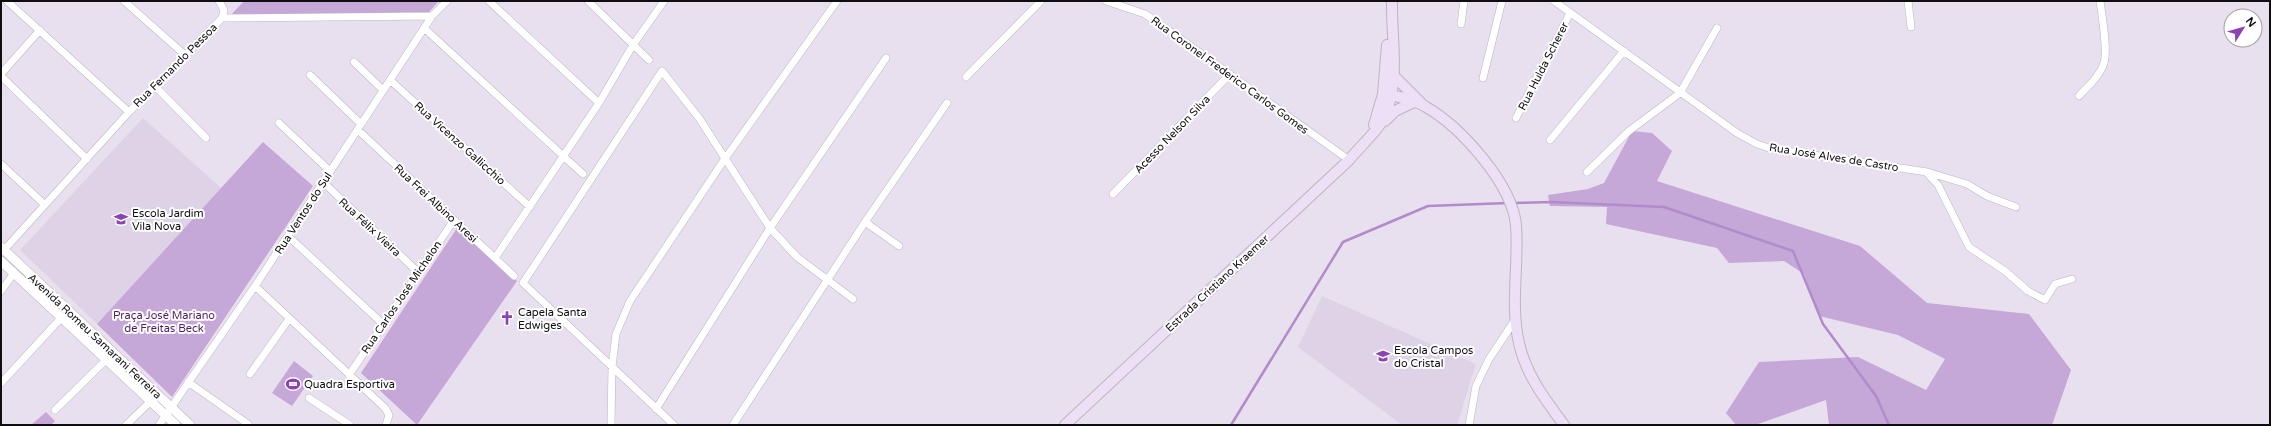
<svg xmlns="http://www.w3.org/2000/svg" width="2271" height="426" font-family="'Varela Round',sans-serif">
<style>
.built{fill:#ded2e7}
.green{fill:#c5a7d8}
.lines{fill:none;stroke-linecap:round;stroke-linejoin:round}
.stream{stroke:#b18bca;stroke-width:2.5}
.minor-casing{stroke:#bdb5c3;stroke-width:8}
.tertiary-casing{stroke:#bdb5c3;stroke-width:10}
.secondary-casing{stroke:#bdb5c3;stroke-width:12}
.minor{stroke:#fff;stroke-width:7}
.tertiary{stroke:#fff;stroke-width:9}
.secondary{stroke:#eddff5;stroke-width:10}
.labels{text-anchor:middle;stroke-width:4;stroke-linejoin:round;paint-order:stroke}
.street-label{font-size:11px;fill:#100d11;stroke:#fff}
.poi-label{font-size:11px;fill:#100d11;stroke:#fff;text-anchor:start}
.park-label{font-size:11px;fill:#4e1d68;stroke:#fff}
</style>
<rect width="100%" height="100%" fill="#e9e0ef"/>
<path class="built" d="M143,118L221,188L97,324L20,250Z
M1322,296L1476,364L1457,425H1402L1298,347Z"/>
<path class="green" d="M244,1H439L429,12L230,16Z
M1632,131L1652,133L1672,151L1657,181L1860,246L1927,303L2029,314L2071,370L2052,425H1829L1826,400L1755,425H1736L1726,413L1759,362L1858,357L1926,390L1945,359L1898,335L1819,316L1804,274L1784,261L1729,263L1717,248L1606,224L1607,207L1550,206L1548,195L1588,189L1604,183Z
M263,142L313,186L172,397L97,324Z
M457,228L517,281L417,425L361,373Z
M294,361L313,376L292,406L272,393Z
M46,412L55,421L51,425H31Z"/>
<g class="lines">
<path class="stream" d="M1513,203L1551,202L1664,207L1793,251L1823,324L1876,396L1889,425
M1231,425L1343,242L1428,206L1508,203"/>
<defs>
<path id="minor" d="M7,1L129,112
M124,1L185,55
M489,1L599,103
M588,1L649,60
M1106,1L1145,14L1164,27L1349,160
M1554,1L1737,133L1757,144L1772,149L1927,172L1967,184L1987,196L2016,207
M1908,1L1911,27
M222,18L432,16
M1461,24L1464,1
M424,28L583,174
M354,62L383,90
M1,74L40,30
M310,75L361,124
M1,76L87,159
M966,77L1041,1
M1483,78L1502,1
M390,80L530,207
M154,85L206,138
M2079,96C2088,86 2100,76 2104,63C2108,49 2102,17 2100,1
M1516,118L1570,13
M279,123L330,171
M358,130L514,276
M1550,140L1624,51
M1,164L44,204
M1587,172L1629,131L1680,93L1717,28
M1927,173L1938,185L1969,247L2005,271L2028,291L2045,300L2055,284L2072,279
M323,182L418,272
M1113,194L1230,74
M865,222L899,246
M288,236L383,324
M4,250L129,112L222,18L224,10L219,1
M495,258L599,103L633,45L664,1
M255,286L385,408L389,415L386,425
M1,291L14,273
M250,374L289,319
M349,375L454,220
M188,382L248,424
M1,383L62,317
M309,398L350,425
M656,409L770,228L886,58
M55,410L106,360
M126,425L151,401
M159,425L255,286L432,16L447,1
M611,425L612,367L616,334L630,301L724,160L837,1
M674,425L523,283L662,71L699,118L770,228L797,257L853,299
M733,425L865,222L947,103
M1469,425L1476,386L1489,359L1515,320"/>
<path id="tertiary" d="M1,247L190,425
M1,261L176,425"/>
<path id="secondary" d="M1394,76L1421,103
M1383,94C1397,96 1414,99 1426,107C1461,127 1512,184 1516,225C1519,264 1510,305 1519,343C1526,375 1545,399 1564,425
M1385,121L1395,111L1414,102
M1374,125L1383,94L1387,45
M1065,425L1349,160C1357,150 1375,133 1381,123C1402,86 1391,41 1392,1"/>
</defs>
<use href="#minor" class="minor-casing"/>
<use href="#tertiary" class="tertiary-casing"/>
<use href="#secondary" class="secondary-casing"/>
<use href="#minor" class="minor"/>
<use href="#tertiary" class="tertiary"/>
<use href="#secondary" class="secondary"/>
</g>
<defs>
<symbol id="school-bare" viewBox="-9 -9 18 18"><path d="M0-5L7-2L0 1L-7-2ZM-4 1L0 2.5L4 1V4Q0 6-4 4Z" fill="#8c42b4" stroke="#fff" stroke-width="2.5" paint-order="stroke"/></symbol>
<symbol id="church-bare" viewBox="-9 -9 18 18"><path d="M-1.2-6h2.4v3.5h3.3v2.4h-3.3V6h-2.4V-.1h-3.3v-2.4h3.3Z" fill="#8c42b4" stroke="#fff" stroke-width="2.5" paint-order="stroke"/></symbol>
<symbol id="stadium-bare" viewBox="-9 -9 18 18"><path d="M0-5a6.5 5 0 1 0 0 10a6.5 5 0 1 0 0-10ZM-3.5-1.8h7v3.6h-7Z" fill="#8c42b4" stroke="#fff" stroke-width="2.5" paint-order="stroke"/></symbol>
</defs>
<g fill-rule="evenodd">
<use href="#school-bare" x="111" y="209" width="20" height="20"/>
<use href="#church-bare" x="497" y="308" width="20" height="20"/>
<use href="#school-bare" x="1373" y="346" width="20" height="20"/>
<use href="#stadium-bare" x="283" y="374" width="20" height="20"/>
</g>
<g class="labels">
<g class="street-label">
<text transform="translate(175 65) rotate(-45)" y="4">Rua Fernando Pessoa</text>
<text transform="translate(1543 66) rotate(-63)" y="4">Rua Hulda Scherer</text>
<text transform="translate(1230 75) rotate(36)" y="4">Rua Coronel Frederico Carlos Gomes</text>
<text transform="translate(1172 134) rotate(-46)" y="4">Acesso Nelson Silva</text>
<text transform="translate(460 143) rotate(42)" y="4">Rua Vicenzo Gallicchio</text>
<text transform="translate(1834 157) rotate(9)" y="4">Rua José Alves de Castro</text>
<text transform="translate(436 203) rotate(43)" y="4">Rua Frei Albino Aresi</text>
<text transform="translate(303 213) rotate(-57)" y="4">Rua Ventos do Sul</text>
<text transform="translate(370 227) rotate(43)" y="4">Rua Félix Vieira</text>
<text transform="translate(1217 283) rotate(-43)" y="4">Estrada Cristiano Kraemer</text>
<text transform="translate(401 297) rotate(-56)" y="4">Rua Carlos José Michelon</text>
<text transform="translate(95 336) rotate(43)" y="4">Avenida Romeu Samarani Ferreira</text>
</g>
<g class="poi-label">
<text x="132" y="217">Escola Jardim<tspan x="132" dy="13">Vila Nova</tspan></text>
<text x="518" y="316">Capela Santa<tspan x="518" dy="13">Edwiges</tspan></text>
<text x="1394" y="354">Escola Campos<tspan x="1394" dy="13">do Cristal</tspan></text>
<text x="304" y="388">Quadra Esportiva</text>
</g>
<g class="park-label">
<text x="164" y="319">Praça José Mariano<tspan x="164" dy="13">de Freitas Beck</tspan></text>
</g>
</g>
<rect width="2271" height="426" fill="none" stroke="#100d11" stroke-width="4"/>
<g transform="translate(2243 28) rotate(53)"><circle r="19" fill="#ffffff" stroke="#9f9ea0"/>
<path d="M0-3L7 15L0 10L-7 15Z" fill="#8c42b4"/>
<text y="-6" font-size="11" font-weight="bold" text-anchor="middle" fill="#100d11">N</text>
</g>
</svg>
